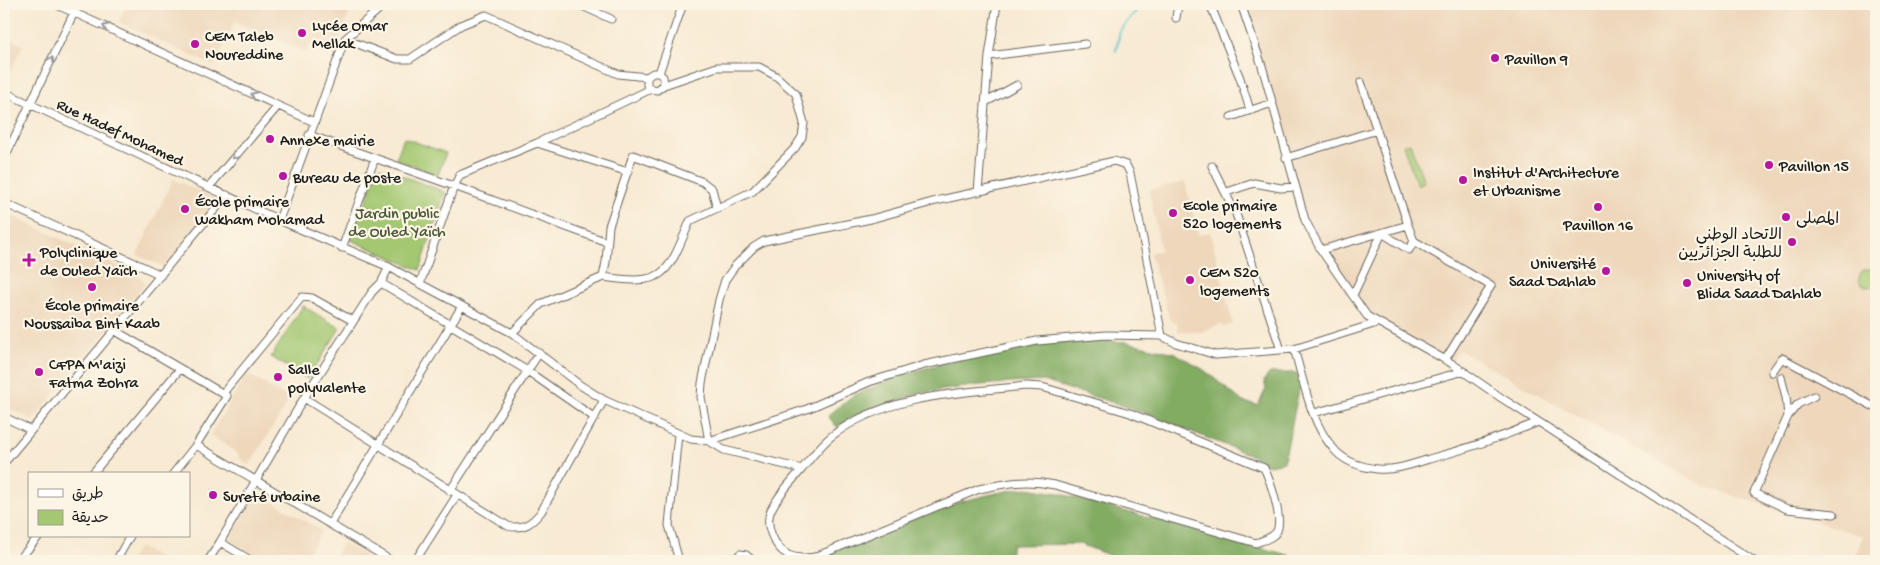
<svg xmlns="http://www.w3.org/2000/svg" width="1880" height="565" font-family="'Gochi Hand','Playpen Sans Arabic',sans-serif">
<style>
.built{fill:#eed7bb}
.green{fill:#a4c872;stroke:#607247}
.forest{fill:#83ac64;stroke:#506440}
.lines{fill:none;stroke-linecap:round;stroke-linejoin:round}
.stream{stroke:#59c5d0;stroke-width:2}
.minor-casing{stroke:#69645c;stroke-width:9}
.minor{stroke:#fff;stroke-width:7}
.oneway{stroke:#999}
.poi-dot{fill:#b5179e;stroke:#fcf5e5;stroke-width:2}
.labels{text-anchor:middle;stroke-width:4.5;stroke-linejoin:round;paint-order:stroke}
.poi-label{font-size:16px;fill:#1c1c1c;stroke:#fcf5e5;text-anchor:start}
.street-label{font-size:16px;fill:#1c1c1c;stroke:#fcf5e5}
.park-label{font-size:16px;fill:#4c583a;stroke:#fcf5e5}
</style>
<rect width="100%" height="100%" fill="#fcf5e5"/>
<filter id="ink" filterUnits="userSpaceOnUse"><feTurbulence type="fractalNoise" baseFrequency=".02" numOctaves="2"/><feDisplacementMap in="SourceGraphic" scale="10" xChannelSelector="R" yChannelSelector="G"/><feConvolveMatrix kernelMatrix="1 2 1 2 8 2 1 2 1" color-interpolation-filters="sRGB"/></filter>
<filter id="wash" filterUnits="userSpaceOnUse"><feTurbulence type="fractalNoise" baseFrequency=".0096" numOctaves="4" result="noise"/><feDisplacementMap in="SourceGraphic" scale="20" xChannelSelector="R" yChannelSelector="G"/><feGaussianBlur stdDeviation="1.12" result="paint"/><feColorMatrix in="noise" values="0 0 0 0 0 0 0 0 0 0 0 0 0 0 0 0 0 1.4 0 .05"/><feComposite in="paint" operator="in"/></filter>
<g filter="url(#wash)">
<rect width="100%" height="100%" fill="#f8ead3"/>
<path class="built" d="M127,4H352L334,54L310,45L306,52L235,21L214,66L119,22Z
M1242,4H1876V561H1853L1863,536L1705,487L1459,350L1451,363L1367,316L1305,220Z
M4,36L23,45L4,84Z
M173,179L219,200L164,267L137,255Z
M1185,182L1198,235L1210,232L1233,324L1224,327L1221,324L1201,332L1178,331L1177,322L1170,320L1150,253L1161,250L1149,190Z
M13,216L142,278L145,284L33,420L4,406V235Z
M247,374L290,399L249,466L238,456L239,454L210,435Z
M257,492L322,531L303,561H265L229,540Z
M343,543L374,561H332Z
M139,547L158,558L163,561H129Z"/>
<path class="green" d="M404,138L446,153L438,175L396,159Z
M1410,143L1424,182L1417,185L1403,145Z
M379,167L445,192L420,270L351,240Z
M1859 278a9 9 0 1 1 18 0a9 9 0 1 1-18 0Z
M303,306L340,328L308,379L271,357Z"/>
<path class="forest" d="M1093,340L1126,342L1175,353L1204,370L1243,402L1258,405L1266,389L1264,380L1270,373H1297L1300,385L1284,462L1269,465L1253,456L1134,409L1043,381L980,385L920,393L857,415L837,427L828,416L852,396L899,376L946,362L1050,343Z
M1027,488L1057,493L1310,561H1124L1080,544L1012,545L1009,561H808C879,533 951,497 1027,488Z"/>
<g class="lines">
<path class="stream" d="M1116,51L1120,30L1142,4"/>
</g>
</g>
<g filter="url(#ink)">
<g class="lines">
<defs>
<path id="minor" d="M55,4L314,122
M578,4L611,19
M1210,4L1240,78L1250,110
M1241,4L1262,66L1305,220L1321,250L1367,316L1451,363L1500,397L1754,561
M1176,18L1178,4
M345,39L397,59H410L461,25L486,15L618,74L647,77L653,73H659L663,77L664,85L657,90L651,89L647,85V77
M989,56L1085,44
M659,73L683,4
M1361,82L1408,225
M4,92L279,220L389,267L512,333L580,385L604,400L691,439L709,441L807,409L869,382L924,365L1037,341L1106,335L1162,336L1176,343L1216,355L1294,349L1377,323
M986,102L1017,85
M1231,117L1272,103
M309,135L454,186L460,175L537,143L651,89
M537,143L628,172
M1286,158L1377,130
M4,159L78,4
M1212,166L1236,214L1281,350
M209,187L278,106
M978,192L989,56L997,4
M1227,192L1254,183L1281,188L1295,187
M4,203L161,275
M279,220L345,39L378,10L379,4
M342,248L375,158
M1321,250L1408,225L1414,241L1491,286L1445,360
M603,277C665,286 667,276 690,221L753,191L795,148L802,137L804,123L796,94L776,76L759,67H717L664,85
M381,283L389,267
M420,284L454,186L607,242
M1353,295L1382,233L1409,250L1414,241
M114,330L227,396L196,445L173,474
M512,333L541,304L603,277L606,262L609,226L633,155L703,182L712,189L717,208
M1294,349C1304,381 1310,422 1333,448C1343,461 1361,467 1377,469C1394,471 1413,464 1429,459C1467,449 1502,437 1538,422
M1772,372L1782,358L1876,408
M1781,377L1786,397L1788,416L1754,493L1787,509L1834,514
M223,393L302,297L312,298L353,321
M304,398L508,526C523,530 532,523 541,512L604,400
M1314,413L1464,371
M1788,416L1798,404L1814,396
M4,417L31,430
M678,434L669,525L679,561
M196,445L392,561
M4,463L227,195
M802,469C811,458 821,444 833,435C887,394 962,393 1026,386L1042,387L1130,413L1264,468C1270,480 1283,518 1277,531C1273,538 1264,540 1256,543L1055,485C1026,479 1007,483 979,489L815,557C806,558 797,559 788,555C774,547 764,525 771,510C778,495 792,481 802,469L724,450L709,441L701,397L702,383L719,300L725,280L735,266L754,247L764,241L871,219L936,201L1114,161L1126,165L1130,173L1162,336
M92,474L180,369
M450,491L539,353
M330,524L462,306
M18,561L39,536
M116,561L130,536
M208,561L220,542
M252,561L220,542L304,398L372,292L381,283L526,370L595,418
M415,561L457,495
M734,561L740,554L746,555L753,561"/>
</defs>
<use href="#minor" class="minor-casing"/>
<use href="#minor" class="minor"/>
</g>
<defs><path id="oneway-chevron" d="M-2-3.5L2.5 0L-2 3.5" fill="none" stroke-width="1.6" stroke-linecap="round" stroke-linejoin="round" transform="scale(1.25)"/></defs>
<g class="oneway">
<use href="#oneway-chevron" transform="translate(106 27) rotate(-156)"/>
<use href="#oneway-chevron" transform="translate(51 60) rotate(-64)"/>
<use href="#oneway-chevron" transform="translate(254 95) rotate(-156)"/>
<use href="#oneway-chevron" transform="translate(235 156) rotate(130)"/>
</g>
</g>
<g class="poi-dot">
<circle cx="302" cy="33" r="5"/>
<circle cx="195" cy="44" r="5"/>
<circle cx="1495" cy="58" r="5"/>
<circle cx="270" cy="139" r="5"/>
<circle cx="1769" cy="165" r="5"/>
<circle cx="283" cy="176" r="5"/>
<circle cx="1463" cy="180" r="5"/>
<circle cx="1598" cy="207" r="5"/>
<circle cx="185" cy="209" r="5"/>
<circle cx="1173" cy="213" r="5"/>
<circle cx="1786" cy="217" r="5"/>
<circle cx="1792" cy="242" r="5"/>
<path d="M26.5 252.5h5v5h5v5h-5v5h-5v-5h-5v-5h5z"/>
<circle cx="1606" cy="271" r="5"/>
<circle cx="1190" cy="280" r="5"/>
<circle cx="1687" cy="283" r="5"/>
<circle cx="92" cy="287" r="5"/>
<circle cx="39" cy="372" r="5"/>
<circle cx="278" cy="377" r="5"/>
<circle cx="213" cy="495" r="5"/>
</g>
<g class="labels">
<g class="poi-label">
<text x="312" y="30">Lycée Omar<tspan x="312" dy="18">Mellak</tspan></text>
<text x="205" y="41">CEM Taleb<tspan x="205" dy="18">Noureddine</tspan></text>
<text x="1505" y="64">Pavillon 9</text>
<text x="280" y="145">Annexe mairie</text>
<text x="1779" y="171">Pavillon 15</text>
<text x="1473" y="177">Institut d'Architecture<tspan x="1473" dy="18">et Urbanisme</tspan></text>
<text x="293" y="182">Bureau de poste</text>
<text x="195" y="206">École primaire<tspan x="195" dy="18">Wakham Mohamad</tspan></text>
<text x="1183" y="210">Ecole primaire<tspan x="1183" dy="18">520 logements</tspan></text>
<text x="1796" y="223">المصلى</text>
<text x="1598" y="230" text-anchor="middle">Pavillon 16</text>
<text x="1782" y="239" text-anchor="end">الاتحاد الوطني<tspan x="1782" dy="18">للطلبة الجزائريين</tspan></text>
<text x="40" y="257">Polyclinique<tspan x="40" dy="18">de Ouled Yaïch</tspan></text>
<text x="1596" y="268" text-anchor="end">Université<tspan x="1596" dy="18">Saad Dahlab</tspan></text>
<text x="1200" y="277">CEM 520<tspan x="1200" dy="18">logements</tspan></text>
<text x="1697" y="280">University of<tspan x="1697" dy="18">Blida Saad Dahlab</tspan></text>
<text x="92" y="310" text-anchor="middle">École primaire<tspan x="92" dy="18">Noussaiba Bint Kaab</tspan></text>
<text x="49" y="369">CFPA M'aizi<tspan x="49" dy="18">Fatma Zohra</tspan></text>
<text x="288" y="374">Salle<tspan x="288" dy="18">polyvalente</tspan></text>
<text x="223" y="501">Sureté urbaine</text>
</g>
<g class="street-label">
<text transform="translate(121 131) rotate(25)" y="6">Rue Hadef Mohamed</text>
</g>
<g class="park-label">
<text x="397" y="218">Jardin public<tspan x="397" dy="18">de Ouled Yaïch</tspan></text>
</g>
</g>
<rect width="1880" height="565" fill="none" stroke="#fcf5e5" stroke-width="20"/>
<rect x="28" y="472" width="162" height="65" fill="#fcf5e5" stroke="#a29e95"/>
<rect x="38" y="489" width="25" height="8" fill="#ffffff" stroke="#a29e95"/>
<text x="72" y="498" font-size="15" fill="#1c1c1c">طريق</text>
<rect x="38" y="510" width="25" height="15" fill="#a4c872" stroke="#a29e95"/>
<text x="72" y="522" font-size="15" fill="#1c1c1c">حديقة</text>
</svg>
